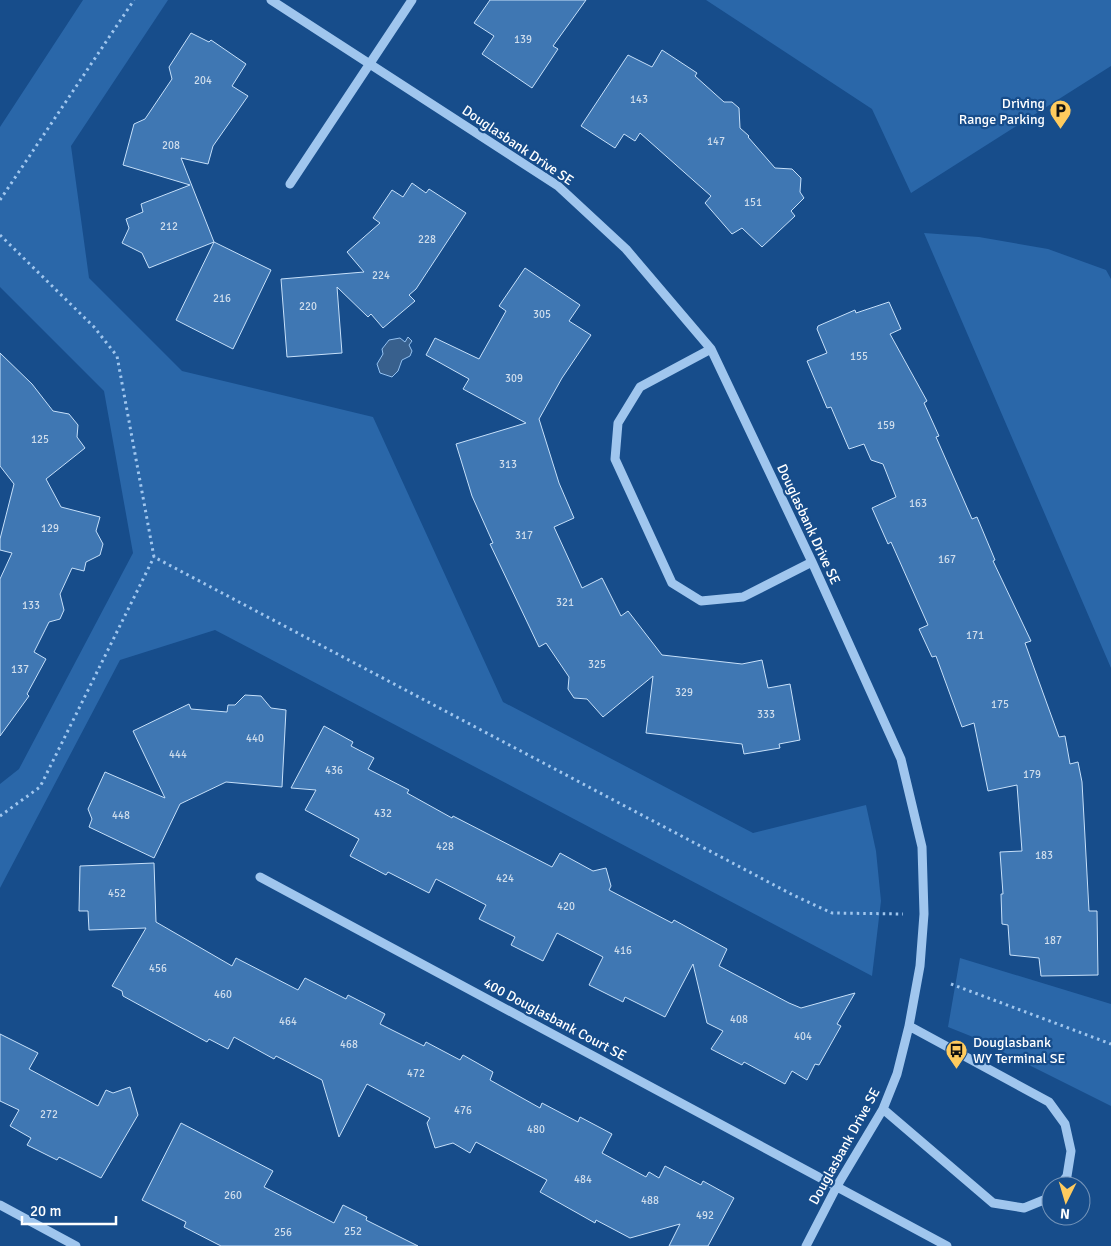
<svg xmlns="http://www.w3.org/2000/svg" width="1111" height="1246" font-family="Signika,sans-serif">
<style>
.green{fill:#2a67a9}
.water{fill:#38608d;stroke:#93c1f1}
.building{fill:#3f77b3;stroke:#c6e0fa}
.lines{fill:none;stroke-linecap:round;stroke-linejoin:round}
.path{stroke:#a0c6ee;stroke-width:3;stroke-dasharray:2.5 4;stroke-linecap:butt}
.minor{stroke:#a0c6ee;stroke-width:9}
.labels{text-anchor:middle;stroke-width:4.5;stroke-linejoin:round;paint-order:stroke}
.number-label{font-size:11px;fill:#cfddec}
.poi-label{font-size:14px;fill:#fff;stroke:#174d8b;text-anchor:end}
.street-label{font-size:14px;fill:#fff;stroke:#174d8b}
</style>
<rect width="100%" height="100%" fill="#174d8b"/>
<path class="green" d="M83,0H168L71,146L89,278L182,371L373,417L503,702L753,833L866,805L876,851L881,901L872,976L215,630L120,660L0,888V784L19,769L133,553L104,391L0,287V127Z
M706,0H1111V66L911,193L872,109Z
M924,233L979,237L1048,249L1106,270L1111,279V668Z
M960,958L1111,1004V1106L973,1037L948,1027Z"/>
<path class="water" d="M408,337L412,341L409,345L412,351L410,356L402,360L398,371L392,377L380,373L377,364L383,354L382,349L389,340L400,338L405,342Z"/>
<path class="building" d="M490,0H586L553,46L558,49L532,88L482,54L494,36L474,23Z
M191,33L209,42L211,40L246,64L232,86L248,96L213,146L208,164L181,158L214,242L271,270L233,349L176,320L214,242L149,268L142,253L122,243L129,228L126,219L143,212L141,204L190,185L123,165L134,124L145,119L172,79L169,67Z
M662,50L697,73L695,76L724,102H732L739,108L740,128L749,136L748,137L775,168L792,169L801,178L800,192L804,198L791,211L795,216L762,247L742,228L732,234L705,203L711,196L640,133L635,141L624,134L615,148L581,126L628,55L652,67Z
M412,183L426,193L429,189L466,213L416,289L409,295L415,301L383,328L371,314L368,317L337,287L342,353L287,357L281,279L364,272L347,252L380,223L373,218L392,190L403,197Z
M525,268L580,305L569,321L591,335L562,378L539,419L559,483L574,518L554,527L582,588L602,578L621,616L628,611L662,655L742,664L762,660L768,688L790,684L800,740L779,744L780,748L744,754L742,744L646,733L653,676L603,717L587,699L574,698L568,689L569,677L546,643L539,647L490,544L493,543L472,496L456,444L526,423L463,389L469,379L426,355L435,338L479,359L506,311L499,306Z
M889,302L901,329L890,334L927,401L924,403L939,436L936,437L972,519L977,517L995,560L993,561L1031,641L1025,643L1059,737L1065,736L1070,764L1078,762L1082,782L1089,911H1097L1098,975L1041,976L1039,958L1010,955L1008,925L1002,924L1001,894H1003L1000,852L1022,851L1017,785L988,791L974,723L962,727L936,656L932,657L919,629L928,625L891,542L888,544L872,508L896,497L883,464L871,460L864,444L849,449L831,407L827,408L807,361L827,353L817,329L818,326L855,310L856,313Z
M0,353L32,384L53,411L69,414L78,425L77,437L85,448L46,479L61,507L100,517L96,531L103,544L100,555L86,562L84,571L72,568L60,594L64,610L60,619L49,622L34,652L46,659L27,694L29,696L0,736V579L12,553L0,550V539L14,484L0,466Z
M245,695L261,696L271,708L286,710L282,787L226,782L180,804L154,858L89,827L92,819L88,809L105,772L165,798L133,731L189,704L191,709L227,712L228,705H235Z
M324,726L353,742L351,746L374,758L368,769L409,790L407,793L452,818L453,816L552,867L560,853L593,871L606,868L611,886L609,890L672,923L674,920L727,949L719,966L789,1003L801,1008L855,993L837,1024L841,1026L819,1065L815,1064L807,1080L792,1071L785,1084L744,1062L742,1065L711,1049L723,1031L707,1023L693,964L665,1017L625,997L623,1002L589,985L603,957L557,933L543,961L511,945L515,937L479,919L486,905L436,879L429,893L388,872L386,875L350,856L359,839L305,810L316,790L291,788Z
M154,863L156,922L232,966L236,958L298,990L305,978L346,999L348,995L385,1014L380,1024L424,1046L426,1042L460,1060L463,1055L493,1072L490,1080L540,1108L542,1103L578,1122L580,1117L612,1134L602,1153L646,1177L649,1172L659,1178L665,1166L701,1185L703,1181L734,1198L708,1246H669L680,1224L630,1238L596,1220L595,1223L540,1192L547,1180L476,1142L470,1153L453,1143L435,1148L427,1123L430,1118L367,1084L339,1137L322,1080L276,1056L274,1059L234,1037L228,1049L209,1039L207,1042L123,996L122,991L112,986L146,928L89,930L88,911H79L80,866Z
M0,1034L38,1053L29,1069L98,1106L106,1090L113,1093L130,1087L138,1115L101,1178L59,1157L57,1160L27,1145L31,1138L10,1126L19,1110L0,1101Z
M181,1123L273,1171L264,1187L334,1223L343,1205L367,1217L366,1220L418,1246H221L184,1227L186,1222L142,1200Z"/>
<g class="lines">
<path class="path" d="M0,200L134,0
M0,235L94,327L117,356L154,557L793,895L832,913L903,914
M0,816L40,787L154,557
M951,984L1111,1044"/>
<path class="minor" d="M271,0L558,186L626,249L711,349L812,562L901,759L922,847L924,914L920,966L909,1026L897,1074L883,1109L837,1186L806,1246
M290,184L412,0
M711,349L640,387L618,423L615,459L672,583L701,601L743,597L812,562
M260,877L947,1246
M909,1026L1049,1102L1065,1124L1071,1151L1067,1176L1059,1186
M883,1109L993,1203L1024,1208L1051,1197
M0,1205L76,1246"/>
</g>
<defs>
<symbol id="parking-pin" viewBox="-11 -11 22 30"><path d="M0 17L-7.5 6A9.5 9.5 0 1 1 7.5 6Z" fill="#ffcb5e" stroke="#174d8b"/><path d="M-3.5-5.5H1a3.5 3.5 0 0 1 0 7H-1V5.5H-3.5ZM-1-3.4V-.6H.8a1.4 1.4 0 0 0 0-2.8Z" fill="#111"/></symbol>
<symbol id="bus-pin" viewBox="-11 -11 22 30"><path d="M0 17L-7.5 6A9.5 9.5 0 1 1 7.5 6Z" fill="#ffcb5e" stroke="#174d8b"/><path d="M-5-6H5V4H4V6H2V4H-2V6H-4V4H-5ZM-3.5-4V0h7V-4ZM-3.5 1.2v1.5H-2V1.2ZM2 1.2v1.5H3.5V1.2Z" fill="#111"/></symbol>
</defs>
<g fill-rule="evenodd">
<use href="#parking-pin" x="1048" y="98" width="25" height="34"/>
<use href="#bus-pin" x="944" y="1038" width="25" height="34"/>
</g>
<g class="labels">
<g class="number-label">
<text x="523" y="43">139</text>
<text x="203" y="84">204</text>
<text x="639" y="103">143</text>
<text x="716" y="145">147</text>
<text x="171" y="149">208</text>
<text x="753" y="206">151</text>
<text x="169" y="230">212</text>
<text x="427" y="243">228</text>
<text x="381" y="279">224</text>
<text x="222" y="302">216</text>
<text x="308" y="310">220</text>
<text x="542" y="318">305</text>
<text x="859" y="360">155</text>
<text x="514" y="382">309</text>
<text x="886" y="429">159</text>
<text x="40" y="443">125</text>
<text x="508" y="468">313</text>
<text x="918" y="507">163</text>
<text x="50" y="532">129</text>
<text x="524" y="539">317</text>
<text x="947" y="563">167</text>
<text x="565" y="606">321</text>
<text x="31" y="609">133</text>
<text x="975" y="639">171</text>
<text x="597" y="668">325</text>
<text x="20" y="673">137</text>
<text x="684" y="696">329</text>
<text x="1000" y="708">175</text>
<text x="766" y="718">333</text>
<text x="255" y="742">440</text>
<text x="178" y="758">444</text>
<text x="334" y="774">436</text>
<text x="1032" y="778">179</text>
<text x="383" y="817">432</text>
<text x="121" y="819">448</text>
<text x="445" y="850">428</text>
<text x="1044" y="859">183</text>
<text x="505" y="882">424</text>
<text x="117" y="897">452</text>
<text x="566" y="910">420</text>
<text x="1053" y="944">187</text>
<text x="623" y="954">416</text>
<text x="158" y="972">456</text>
<text x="223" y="998">460</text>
<text x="739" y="1023">408</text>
<text x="288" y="1025">464</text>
<text x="803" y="1040">404</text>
<text x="349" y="1048">468</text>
<text x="416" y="1077">472</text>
<text x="463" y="1114">476</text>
<text x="49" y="1118">272</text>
<text x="536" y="1133">480</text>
<text x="583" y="1183">484</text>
<text x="233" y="1199">260</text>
<text x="650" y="1204">488</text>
<text x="705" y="1219">492</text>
<text x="353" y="1235">252</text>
<text x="283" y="1236">256</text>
</g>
<g class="poi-label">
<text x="1045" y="108">Driving<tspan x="1045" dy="16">Range Parking</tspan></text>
<text x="973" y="1047" text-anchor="start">Douglasbank<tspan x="973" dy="16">WY Terminal SE</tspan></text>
</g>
<g class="street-label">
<text transform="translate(518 145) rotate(34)" y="5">Douglasbank Drive SE</text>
<text transform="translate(809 524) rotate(65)" y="5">Douglasbank Drive SE</text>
<text transform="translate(555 1019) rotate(28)" y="5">400 Douglasbank Court SE</text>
<text transform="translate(844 1146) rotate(-61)" y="5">Douglasbank Drive SE</text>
</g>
</g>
<g transform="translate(1066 1201) rotate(185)"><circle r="24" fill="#174d8b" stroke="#7494b9"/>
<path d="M0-4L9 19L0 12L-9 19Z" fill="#ffcb5e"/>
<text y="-8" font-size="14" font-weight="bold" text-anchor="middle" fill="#ffffff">N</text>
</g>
<path d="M22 1216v8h94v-8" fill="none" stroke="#ffffff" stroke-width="2.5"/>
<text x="30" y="1216" font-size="15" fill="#ffffff" stroke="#174d8b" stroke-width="4" paint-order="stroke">20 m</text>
</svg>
